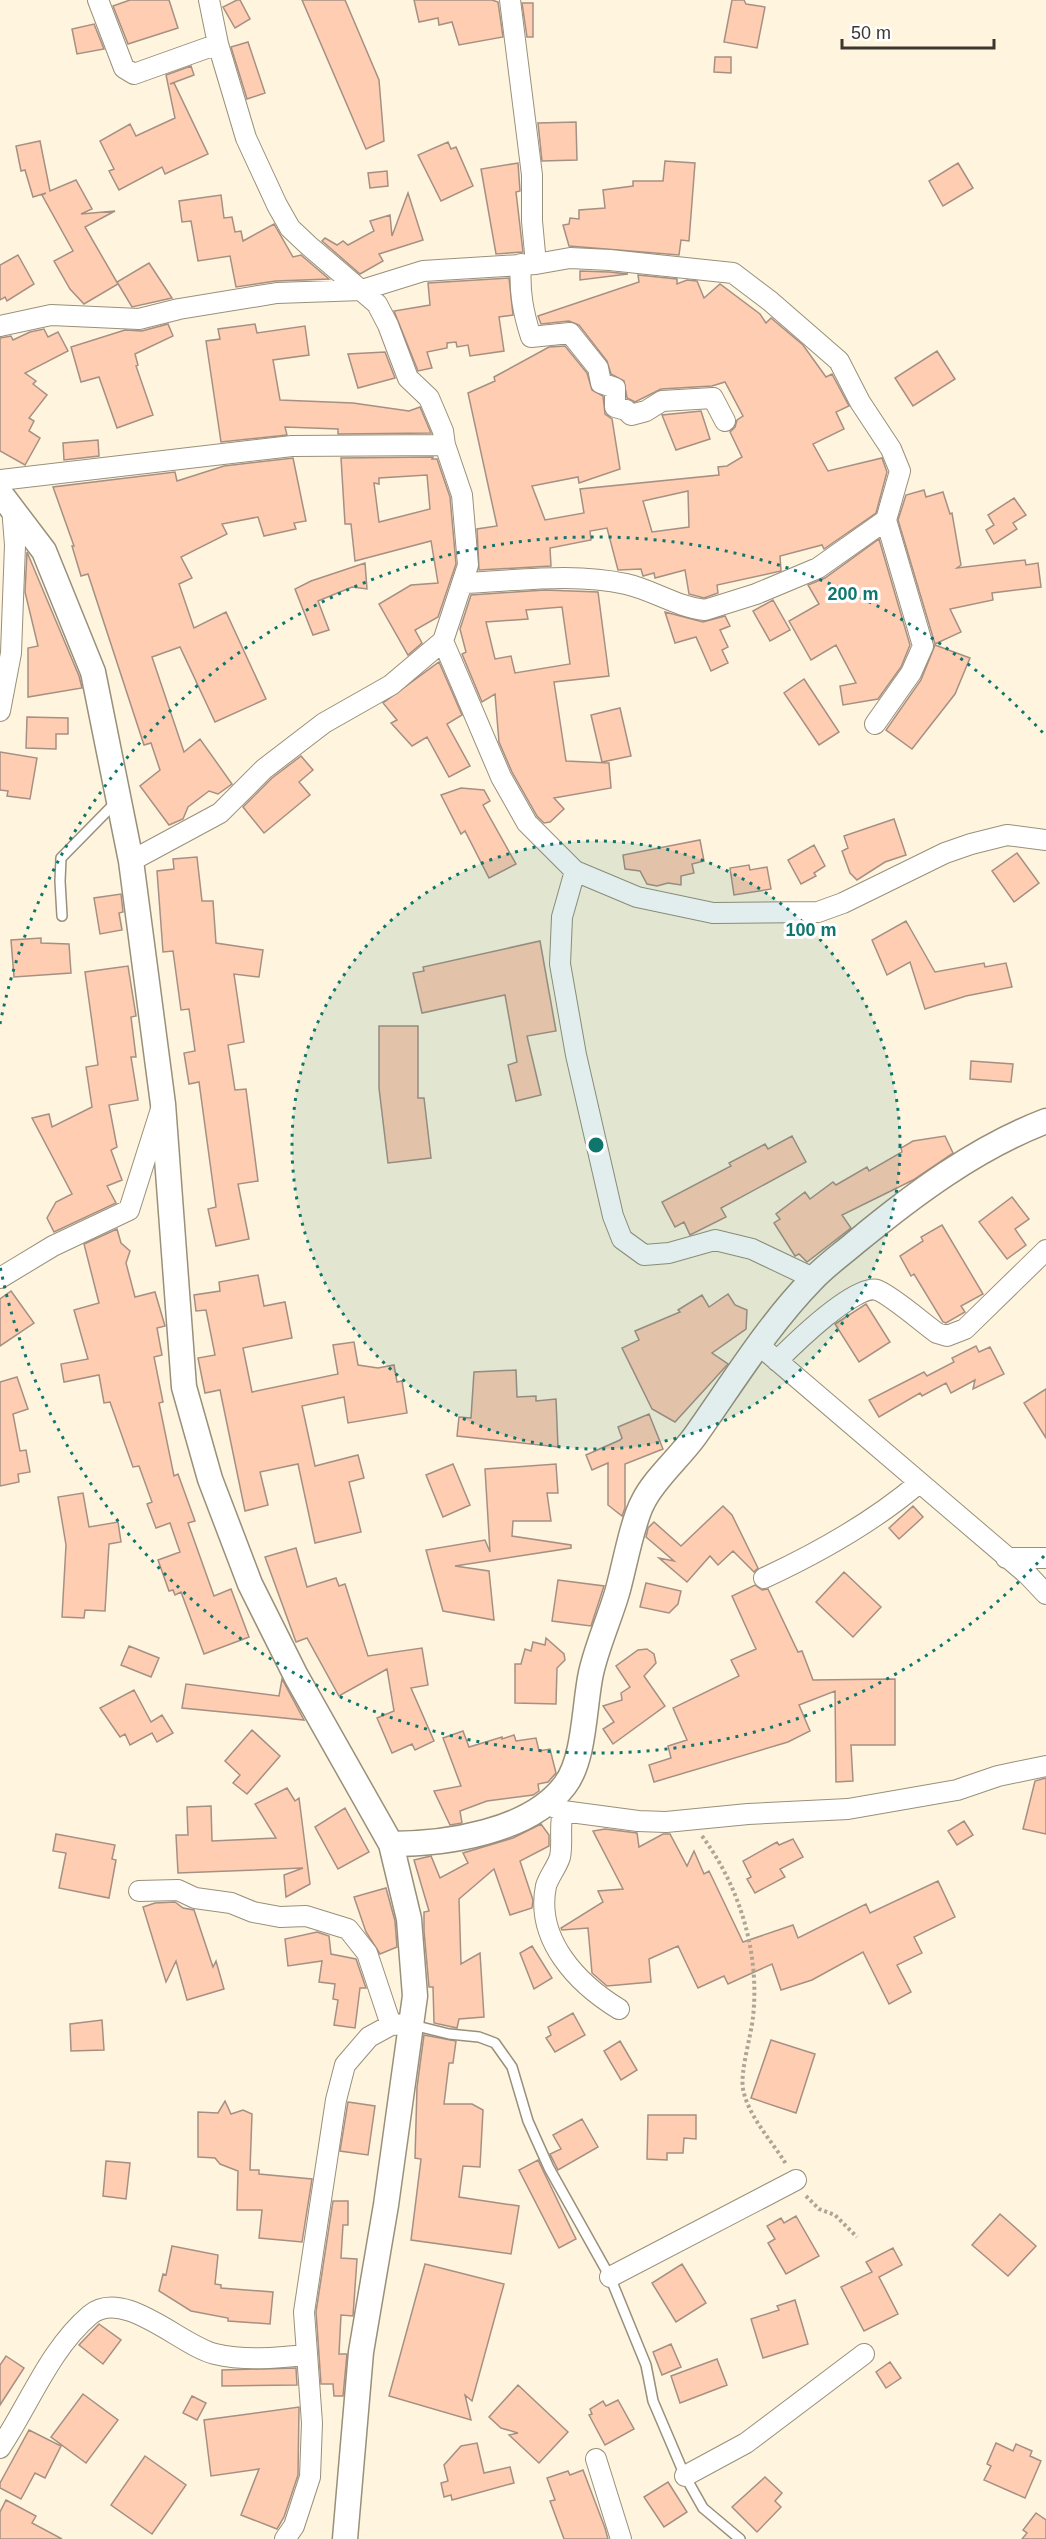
<svg xmlns="http://www.w3.org/2000/svg" width="1046" height="2539" font-family="Arial,sans-serif">
<style>
.building{fill:#ffcdb1;stroke:#a69084;stroke-width:1.5;fill-rule:evenodd}
.lines{fill:none;stroke-linecap:round;stroke-linejoin:round}
.service-casing{stroke:#99907b;stroke-width:12}
.minor-casing{stroke:#99907b;stroke-width:22}
.tertiary-casing{stroke:#99907b;stroke-width:27}
.path{stroke:#aea695;stroke-width:4;stroke-dasharray:3 3;stroke-linecap:butt}
.service{stroke:#fff;stroke-width:9}
.minor{stroke:#fff;stroke-width:20}
.tertiary{stroke:#fff;stroke-width:24}
.ring{fill:none;stroke:#0f766e;stroke-width:3;stroke-dasharray:3 6}
.centre{fill:#0f766e;stroke:#fff;stroke-width:3}
.ring-label{font-size:18px;text-anchor:middle;font-weight:bold;fill:#0f766e;stroke:#fff;stroke-width:6;stroke-linejoin:round;paint-order:stroke}
</style>
<rect width="100%" height="100%" fill="#fff5de"/>
<path class="building" d="M130,0H169L178,28L128,44L113,6Z
M237,0H240L250,19L235,28L223,7Z
M302,0H345L379,80L384,141L366,149Z
M414,0H492L498,2L503,37L459,45L452,22L439,25L438,18L419,22Z
M732,0H744L746,4L765,7L757,48L724,42Z
M522,3H533V37H527Z
M94,24L104,49L77,54L72,29Z
M248,42L265,93L247,99L231,47Z
M715,57H731V73L714,72Z
M191,66L194,75L170,84L174,83L208,154L165,174L162,167L119,190L109,171L114,169L100,141L130,124L136,136L175,118L166,75Z
M576,122L577,160L542,161L538,123Z
M40,141L50,191L76,180L92,209L81,214L115,211L85,227L118,284L84,304L70,289L54,261L73,251L42,195L46,193L33,197L25,170L21,171L16,146Z
M448,142L451,149L456,147L473,186L441,201L418,155Z
M665,161L695,163L689,241L681,240L679,255L569,246L563,225L569,224L570,218L579,219V210L605,208L603,190L633,186V181H663Z
M518,163L520,191L516,192L523,252L496,254L481,169Z
M958,163L973,188L943,206L929,181Z
M387,171L388,186L370,188L368,173Z
M408,193L423,240L379,254L383,261L360,274L322,241L325,238L337,245L343,241L348,245L374,231L370,221L390,215L392,236Z
M221,195L224,218L232,217L235,232L241,231L243,241L274,224L293,257L301,255L329,279L276,281L236,287L230,256L198,261L191,221L182,222L179,201Z
M18,255L34,284L7,301L5,297L0,300V265Z
M149,263L172,298L132,307L117,282Z
M580,271L609,272L628,274L580,280Z
M638,275L677,279V284L687,280L697,281L704,298L720,284L760,314L766,323L771,318L803,345L826,377L832,374L849,406L836,412L844,429L813,444L828,471L882,458L887,472L876,513L824,549L822,545L780,556L781,571L717,585L718,593L704,598L689,594L685,570L655,578L654,573L643,576L641,569L618,570L607,528L590,531L591,540L550,548L551,566L479,570L477,529L497,526L468,393L495,381L494,377L549,347L565,346L587,373L592,390L603,396L605,414L612,419L620,469L579,483L578,477L532,486L545,520L584,513L580,489L719,475L718,467L727,466L742,457L730,432L735,427L737,420L743,416L725,382L712,386L661,389L635,402L627,398L624,381L611,374L607,361L579,325L569,321L541,324L538,316L639,282ZM688,491L689,527L652,532L643,501Z
M509,278L513,315L499,317L504,351L470,356L468,345L457,347L456,342L447,343V348L427,352L432,368L418,371L394,311L430,305L428,283Z
M168,324L173,336L135,354L138,365L136,366L153,415L117,428L99,377L81,382L71,347L125,330L142,331Z
M255,324L257,333L305,326L309,355L273,360L280,400L353,403L409,411L420,407L431,433L338,434V429L285,427L287,435L221,442L206,341L220,339L218,329Z
M44,329L48,337L58,332L68,351L25,373L36,381L33,384L47,395L29,418L34,421L29,431L40,438L25,465L0,451V338L11,336L13,340L30,332Z
M937,351L955,379L913,406L895,378Z
M385,352L395,378L358,388L348,354Z
M701,411L710,439L676,450L662,415Z
M98,440L99,456L64,460L63,443Z
M433,457L432,459H437L450,497L456,564L438,617L415,630L422,643L408,655L379,604L411,585L438,583L431,541L355,561L351,524H345L341,458ZM427,475L430,509L379,522L374,483L379,484V478Z
M293,458L306,521L294,523L296,529L264,536L258,517L222,524L227,534L181,557L192,578L179,584L194,628L226,612L266,699L215,722L180,647L152,657L184,752L200,739L232,784L218,794L209,791L188,807L183,819L169,825L140,786L160,770L151,743L144,745L88,574L81,576L72,546H74L53,487L175,472L177,481L224,466Z
M924,490L926,497L943,492L950,514L952,513L961,565L957,568L1025,560L1026,565L1038,563L1041,587L992,593L993,600L950,609L961,632L935,644L898,520L906,495Z
M1014,498L1026,515L1013,523L1017,529L994,544L986,530L994,525L988,515Z
M879,539L910,645L901,667L878,699L843,705L840,686L856,683L836,645L811,660L789,621L819,604L808,585L825,578Z
M27,552L79,676L82,688L28,697V648L38,646L25,592Z
M365,563L367,589L352,587L318,601L329,630L313,635L295,589L311,581Z
M545,590L598,592L609,676L554,682L566,761L609,763L611,788L554,798L564,809L550,822L544,823L537,816L512,772L499,742L495,694L482,702L462,654L466,652L460,629L471,595ZM562,607L570,664L515,673L511,656L495,659L486,622L528,619L526,610Z
M773,600L790,630L770,641L753,611Z
M665,612L703,622L725,616L730,626L720,630L728,647L722,650L728,663L711,671L696,637L675,643Z
M935,645L970,658L955,694L912,749L886,730L921,680Z
M439,662L462,715L447,724L470,766L449,777L427,737L412,746L391,723L397,720L383,703Z
M804,679L839,732L819,745L784,693Z
M620,708L631,756L602,762L591,715Z
M27,717L68,718V734H56V749L26,748Z
M0,752L37,758L30,799L7,796L8,791L0,790Z
M301,756L313,770L299,782L310,795L264,833L243,807L272,778Z
M461,788L484,790L490,801L483,805L516,864L489,878L465,831L461,834L441,795Z
M894,819L906,855L885,862L857,880L850,873L842,851L848,848L844,836Z
M700,840L704,861L692,864L694,873L681,876V885L668,883L657,886L647,884L640,871L625,869L623,855Z
M814,845L825,866L814,873L816,876L801,884L788,860Z
M1017,853L1039,883L1014,902L992,871Z
M197,857L202,901H213L216,943L263,950L259,977L234,974L244,1042L228,1045L235,1090L246,1089L258,1181L238,1184L249,1239L216,1246L208,1209L216,1207L199,1082L189,1084L184,1053L195,1051L189,1009L181,1010L173,951L163,952L157,871L174,869L173,859Z
M749,865L750,870L767,867L771,889L734,895L730,868Z
M121,894L123,912L119,913L122,930L100,934L94,898Z
M906,921L935,972L984,963L985,967L1006,963L1012,987L966,996L925,1009L910,962L887,975L872,940Z
M41,938V943L69,944L71,973L14,977L11,940Z
M540,941L556,1031L527,1036L541,1095L516,1101L508,1065L517,1062L505,995L422,1013L413,973L424,971L423,967Z
M128,966L136,1016L131,1017L136,1057H131L138,1100L109,1105L117,1147L111,1150L122,1180L107,1186L116,1203L54,1232L47,1218L56,1202L72,1194L32,1118L49,1114L52,1127L92,1107L86,1067L98,1065L85,972Z
M379,1026H418V1098H424L431,1158L388,1163L379,1088Z
M971,1061L1013,1064L1011,1082L970,1079Z
M792,1136L806,1162L721,1208L726,1217L690,1235L684,1222L675,1227L662,1202L731,1166L729,1163L765,1144L768,1149Z
M945,1136L953,1153L913,1180L842,1215L851,1228L807,1262L799,1254L795,1256L774,1223L780,1219L776,1214L805,1192L810,1199L833,1182L836,1185L867,1167L869,1171L902,1152L901,1148L913,1141Z
M1012,1197L1029,1219L1015,1229L1026,1245L1007,1259L979,1222Z
M942,1225L983,1294L961,1306L965,1312L946,1323L943,1322L914,1274L911,1276L900,1256L923,1241L921,1237Z
M117,1229L121,1243L130,1251L126,1263L135,1297L155,1292L165,1326L157,1328L162,1355L154,1357L163,1402L159,1403L174,1476L178,1474L195,1521L188,1523L214,1596L231,1589L249,1637L204,1654L181,1592L175,1595L173,1590L169,1591L158,1560L180,1552L170,1523L156,1528L147,1504L152,1502L139,1466L133,1467L110,1402L104,1403L99,1375L64,1382L61,1364L88,1359L74,1310L99,1303L84,1244Z
M258,1275L264,1306L285,1302L292,1338L243,1348L252,1392L338,1374L333,1345L354,1342L358,1365L378,1368L394,1365L397,1382L402,1381L407,1413L348,1423L344,1397L302,1406L315,1466L358,1455L364,1478L349,1482L361,1532L315,1543L298,1464L260,1472L268,1505L245,1511L220,1390L205,1393L198,1358L215,1355L206,1310L196,1311L194,1295L220,1291L219,1282Z
M11,1291L34,1323L0,1346V1299Z
M728,1294L735,1305L747,1310L746,1329L712,1353L728,1364L675,1422L652,1409L622,1348L639,1340L635,1331L680,1312L678,1310L702,1295L709,1307Z
M866,1304L890,1342L859,1362L835,1324Z
M976,1346L979,1352L990,1347L1004,1374L973,1389L975,1380L951,1393L946,1383L922,1396L920,1393L879,1417L869,1400L924,1372L927,1376L954,1362L952,1358Z
M516,1370L517,1397L536,1396V1401L556,1399L558,1447L457,1436L459,1417L471,1418L474,1372Z
M17,1377L28,1409L13,1414L20,1451L26,1450L30,1472L18,1474L19,1482L0,1486V1382Z
M1046,1389V1438L1024,1403Z
M649,1414L663,1449L625,1464V1508L622,1516L608,1505V1463L592,1470L586,1455L620,1440L622,1438L618,1427Z
M453,1464L470,1505L443,1517L426,1475Z
M556,1464L558,1493H547L551,1521H513L512,1536L571,1545V1548L455,1566L489,1571L494,1620L443,1611L426,1550L485,1540L490,1552L485,1469Z
M83,1493L89,1527L118,1522L121,1542L109,1544L105,1611L85,1610L84,1618L62,1617L66,1545L58,1497Z
M723,1506L732,1515L758,1568L754,1572L733,1551L718,1565L710,1556L687,1582L659,1558L674,1561L646,1537L648,1528L654,1522L681,1546Z
M913,1506L923,1517L899,1539L889,1528Z
M296,1548L307,1587L336,1578L339,1586L345,1584L368,1656L422,1648L428,1685L411,1688L434,1741L415,1750L412,1744L392,1753L377,1718L394,1711L387,1669L339,1696L307,1638L296,1642L265,1557Z
M844,1572L881,1607L853,1637L816,1602Z
M558,1580L604,1586L591,1626L552,1621Z
M646,1583L681,1591L678,1604L669,1613L640,1607Z
M755,1585L762,1590L768,1589L798,1652L802,1651L813,1680L895,1679V1745H851L853,1781L836,1782L835,1691L799,1705L810,1731L788,1742L654,1782L649,1765L671,1758L668,1746L687,1740L673,1708L739,1676L731,1660L756,1649L732,1596Z
M546,1638L564,1654L565,1660L557,1668L556,1704L515,1703V1664H521L525,1649L531,1651L533,1642L545,1645Z
M129,1646L159,1658L151,1677L121,1665Z
M647,1649L654,1654L656,1663L644,1676L665,1706L613,1744L603,1729L614,1722L603,1706L622,1700L621,1693L630,1687L616,1666L638,1650Z
M282,1679L304,1720L182,1708L186,1684L279,1696Z
M134,1690L151,1722L162,1715L173,1733L157,1742L152,1733L130,1745L125,1734L120,1737L100,1708Z
M252,1730L280,1756L247,1794L233,1783L240,1775L225,1761Z
M463,1731L469,1747L502,1737V1739L514,1735L516,1741L536,1738L539,1751L550,1749L556,1773L548,1782L538,1784L539,1791L533,1795L487,1801L460,1811L462,1823L450,1825L434,1791L461,1786L443,1738Z
M1046,1778V1834L1023,1829L1035,1781Z
M287,1788L295,1801L299,1798L310,1884L286,1897L284,1875L303,1868L178,1873L176,1835H188L187,1807L211,1806L212,1841L276,1838L255,1804Z
M345,1808L369,1852L338,1869L315,1827Z
M964,1821L973,1835L957,1845L948,1831Z
M541,1824L549,1835V1846L520,1861L533,1900L532,1908L510,1915L494,1869L459,1899L461,1964L480,1953L484,2017L459,2019L457,2028L434,2023L433,1987H429L424,1931V1912L429,1911L414,1860L431,1856L440,1878L468,1863L463,1853L513,1838Z
M605,1829L637,1833L639,1847L663,1834H670L687,1866L694,1851L704,1874L709,1871L743,1942L793,1925L798,1938L866,1904L870,1913L938,1881L955,1917L914,1937L922,1953L897,1965L911,1992L889,2004L863,1952L812,1980L781,1990L772,1964L728,1984L724,1976L698,1988L678,1946L649,1959L651,1982L607,1986L592,1973L588,1928L562,1930L561,1928L603,1902L598,1891L623,1889L593,1831Z
M56,1834L115,1845L112,1859L116,1860L109,1898L59,1888L66,1853L53,1851Z
M793,1839L803,1857L780,1869L785,1877L755,1893L747,1879L751,1877L743,1861L777,1842L779,1845Z
M386,1888L395,1921L397,1947L380,1954L366,1932L354,1897Z
M175,1902L183,1908L194,1910L213,1967L216,1961L224,1989L187,2000L176,1961L166,1982L143,1907L155,1903Z
M317,1932L329,1936L331,1954L356,1959L366,1988H360L355,2028L334,2025L338,2000L333,1999L335,1984L319,1982L322,1961L288,1966L285,1939Z
M532,1946L552,1978L534,1989L520,1953Z
M573,2013L585,2035L555,2052L546,2038L551,2035L548,2027Z
M102,2020L104,2050L71,2051L70,2024Z
M424,2035L456,2041L453,2063H449L444,2104H472L483,2110L480,2167L463,2166L459,2197L519,2206L511,2254L411,2240L421,2159L415,2158L417,2087Z
M771,2040L815,2054L796,2113L751,2098Z
M620,2041L637,2070L621,2080L604,2051Z
M225,2101L231,2114L243,2110L252,2114L250,2170H259V2174L312,2179L302,2242L259,2238L262,2210H237L238,2171L220,2164L215,2158L198,2157V2112L218,2113Z
M348,2102L375,2106L368,2155L340,2151Z
M648,2115H696V2139L684,2138L683,2153H667V2160L647,2159Z
M582,2119L598,2147L558,2170L550,2154L561,2149L553,2135Z
M538,2160L576,2239L559,2248L519,2170Z
M106,2161L130,2163L126,2199L103,2196Z
M333,2201H348V2225H343L341,2258L357,2259L353,2316L341,2315L339,2354H347L343,2396H334L333,2384H321L316,2312Z
M1000,2214L1036,2246L1008,2276L972,2245Z
M796,2216L819,2256L786,2274L768,2243L775,2239L767,2226L781,2218L784,2223Z
M172,2246L218,2255L215,2284L221,2285V2288L273,2292L270,2324L228,2321V2318L191,2311L159,2291L163,2274L166,2275Z
M893,2248L902,2265L879,2277L898,2314L864,2331L841,2287L872,2272L866,2262Z
M425,2264L504,2284L472,2401L465,2395L471,2420L389,2396Z
M682,2264L706,2303L676,2322L652,2283Z
M795,2300L808,2344L763,2358L751,2319L779,2310L777,2306Z
M99,2324L121,2340L103,2364L79,2345Z
M671,2344L681,2367L662,2375L653,2352Z
M6,2356L24,2368L0,2405V2365Z
M717,2359L727,2385L680,2403L671,2376Z
M890,2362L901,2378L886,2388L876,2372Z
M296,2368L297,2385L222,2386V2370Z
M518,2385L568,2432L539,2463L509,2435L518,2433L501,2428L489,2417Z
M83,2394L118,2420L86,2463L51,2437Z
M192,2396L206,2403L197,2420L183,2413Z
M618,2400L634,2429L605,2445L589,2415L592,2414L590,2409L603,2401L606,2406Z
M299,2407L298,2475L284,2517L277,2529L241,2515L259,2469L211,2476L204,2420Z
M29,2430L61,2446L45,2478L35,2473L21,2499L0,2488V2483Z
M477,2443L484,2473L510,2467L514,2483L452,2500L451,2495L444,2497L441,2483L448,2481L444,2465L461,2446Z
M996,2443L1013,2451L1016,2444L1032,2451L1030,2456L1041,2461L1025,2498L984,2480L991,2466L987,2464Z
M145,2456L186,2485L152,2534L111,2505Z
M583,2470L605,2528L608,2539H564L550,2501L555,2500L547,2478L568,2471L570,2475Z
M765,2477L782,2493L775,2501L781,2507L757,2532L732,2507Z
M668,2482L687,2512L664,2527L644,2497Z
M6,2500L36,2516L32,2523L62,2539H0V2512Z
M1036,2513L1046,2520V2539H1022L1027,2533L1023,2530Z"/>
<g class="lines">
<defs>
<path id="service" d="M62,916L60,881L61,858L117,801
M413,2025L449,2034L479,2037L495,2043L512,2067L528,2121L549,2168L610,2277L646,2365L653,2401L685,2476L703,2508L740,2539"/>
<path id="minor" d="M98,0L124,68L134,74L218,44
M209,0L218,44L246,138L277,205L290,228L308,245L377,304L388,325L408,378L429,398L443,431L445,445L462,495L468,565L443,641
M521,264C519,291 523,312 531,337L570,333L598,368L601,383L615,388V407L626,410L631,415L646,411L662,401L713,398L725,421
M0,326L51,315L139,319L179,309L277,293L362,290L423,271L536,264
M0,480L292,446L445,445
M463,583C516,581 573,572 626,584C653,590 677,607 705,610L756,594L818,568L886,520L900,471L891,449L860,402L839,361L770,301L733,273L610,260L570,258L536,264L532,221V175L510,0
M0,711L11,653L15,545L12,507
M875,724L911,673L923,646L886,520
M131,861L220,813L264,769L324,723L391,685L443,641L501,777L527,823L575,871L637,897L713,913L818,912L843,903L945,853L971,844L1007,835L1046,840
M575,871L562,917L560,964L576,1055L613,1216L622,1239L644,1255L669,1253L715,1240L752,1249L813,1278
M0,1278L53,1246L129,1210L162,1106
M760,1346L1028,1575L1046,1594
M777,1361C793,1345 856,1283 877,1290C891,1295 923,1323 937,1333L947,1336L965,1329L1046,1250
M1006,1558H1046
M764,1578C820,1552 872,1523 919,1483
M547,1804L563,1811L638,1821L666,1822L748,1814L848,1809L957,1790L998,1776L1046,1766
M563,1811C559,1826 563,1842 560,1857C557,1867 549,1876 546,1886C535,1940 578,1984 619,2009
M139,1891L178,1890L195,1898L231,1903L253,1912L280,1917L306,1916L348,1929L367,1953L391,2025
M610,2277L796,2180
M0,2448C29,2405 49,2350 90,2315C124,2287 181,2346 215,2354C244,2361 277,2358 306,2355
M596,2459L621,2539
M685,2476L746,2443L864,2354
M285,2539L294,2526L310,2477L312,2423L304,2312L336,2100L345,2065L369,2037L391,2025L410,2024"/>
<path id="tertiary" d="M0,493L44,551L93,672L131,861L163,1104L184,1387L210,1479L250,1584L296,1676L391,1844L409,1919L415,1996L386,2205L361,2352L345,2539
M391,1844C445,1844 530,1832 565,1785C585,1759 584,1705 591,1673C597,1646 609,1620 617,1593C624,1569 632,1522 643,1502C654,1479 680,1457 695,1436C732,1384 767,1326 812,1280C825,1266 842,1254 856,1242C914,1194 976,1148 1046,1121"/>
</defs>
<use href="#service" class="service-casing"/>
<use href="#minor" class="minor-casing"/>
<use href="#tertiary" class="tertiary-casing"/>
<path class="path" d="M702,1836C740,1887 760,1954 753,2017C751,2037 740,2071 743,2089C748,2116 772,2141 786,2164
M806,2196L819,2209L835,2215L857,2237"/>
<use href="#service" class="service"/>
<use href="#minor" class="minor"/>
<use href="#tertiary" class="tertiary"/>
</g>
<circle cx="596" cy="1145" r="304" fill="#0f766e" fill-opacity=".12"/>
<g class="ring">
<circle cx="596" cy="1145" r="304"/>
<path d="M1044 1556A608 608 0 0 1 0 1266M0 1024A608 608 0 0 1 1044 734"/>
</g>
<circle cx="596" cy="1145" r="9" class="centre"/>
<g class="ring-label">
<text x="853" y="600">200 m</text>
<text x="811" y="936">100 m</text>
</g>
<path d="M842 39v9h152v-9" fill="none" stroke="#3b372e" stroke-width="3"/>
<text x="851" y="39" font-size="18" fill="#3b372e" stroke="#ffffff" stroke-width="4.5" paint-order="stroke">50 m</text>
</svg>
